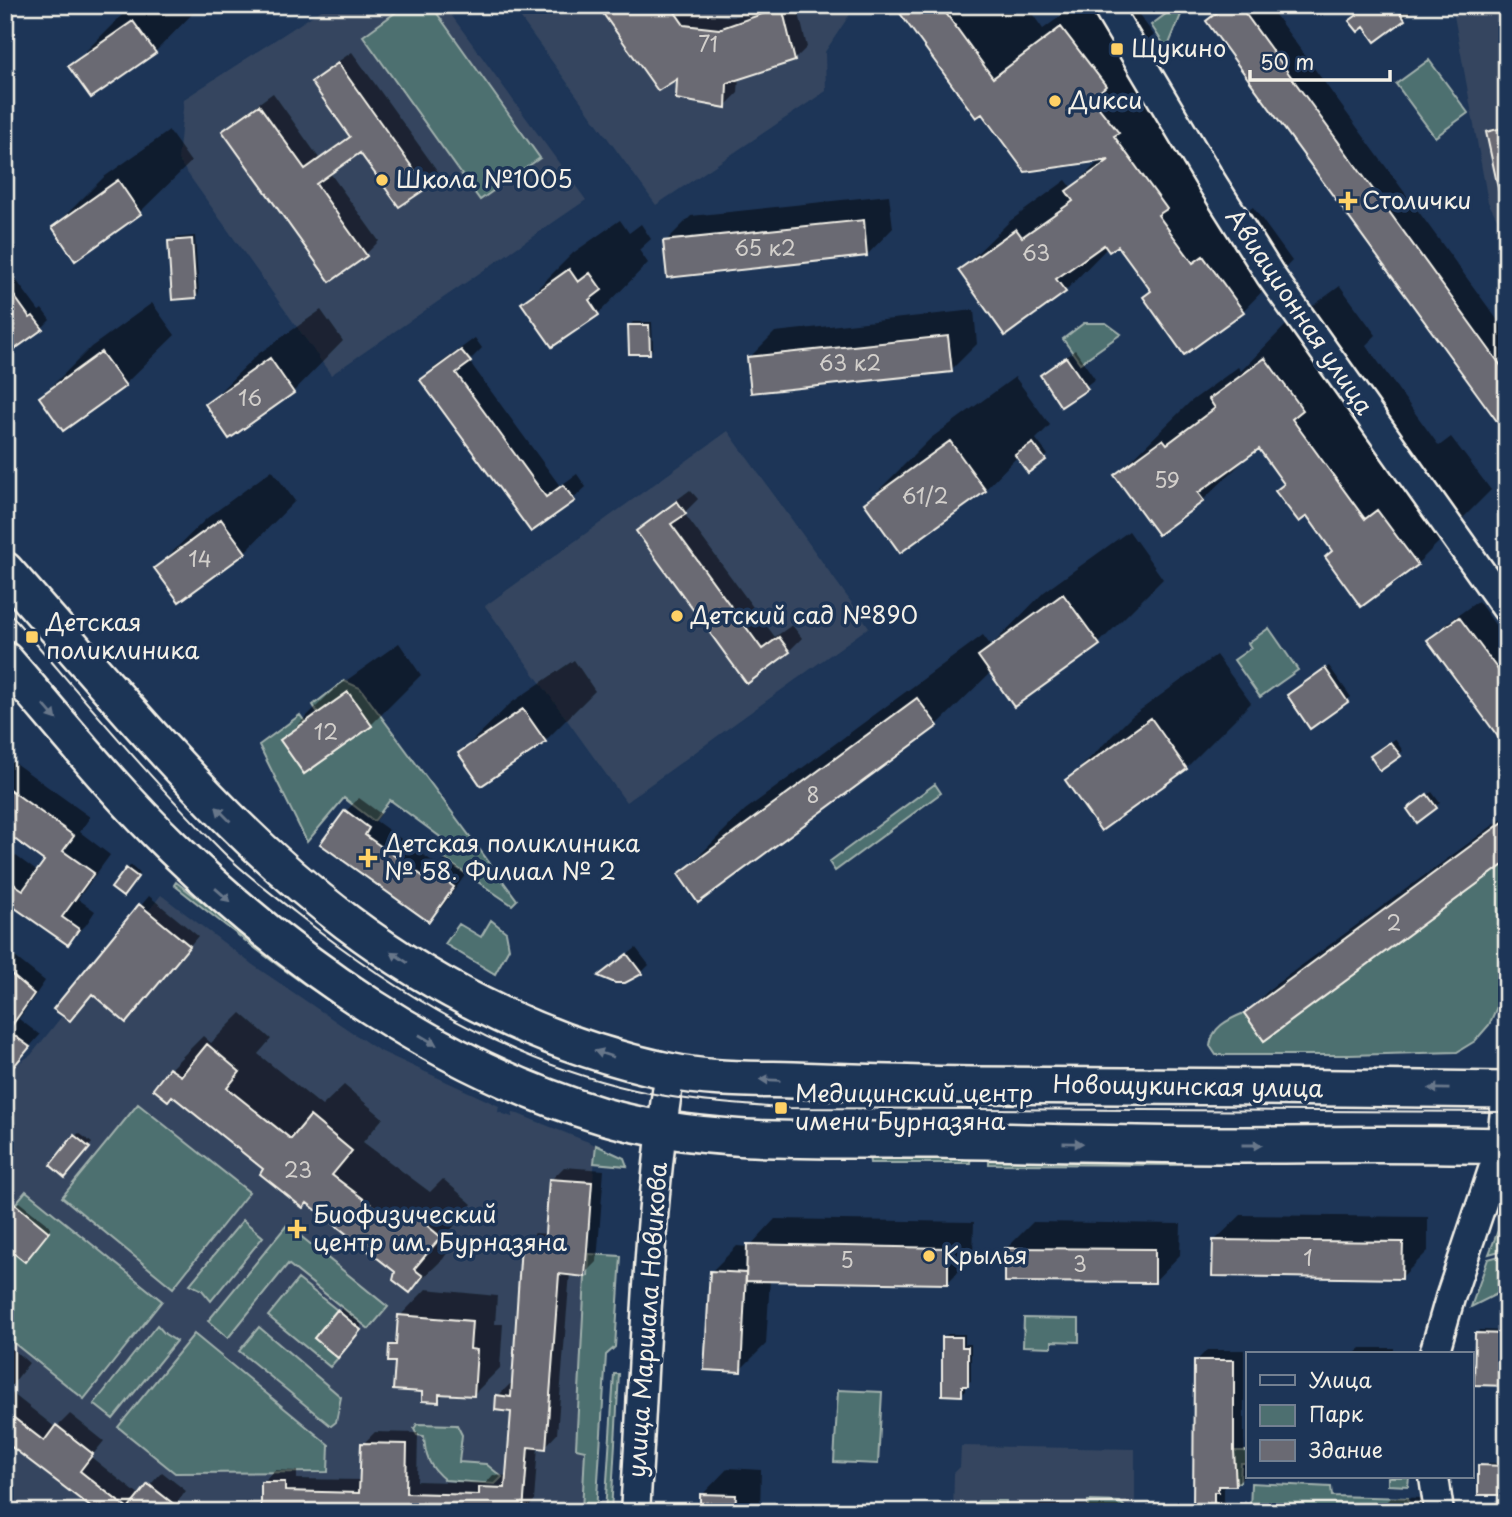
<svg xmlns="http://www.w3.org/2000/svg" width="1512" height="1517" font-family="'Playpen Sans',sans-serif">
<style>
.built{fill:#34455f}
.green{fill:#4d6f70;stroke:#a0b0ac;stroke-width:2}
.shadow{fill:#0007}
.building{fill:#6a6a73;stroke:#f4f1e8;stroke-width:2}
.lines{fill:none;stroke-linecap:round;stroke-linejoin:round}
.minor-casing{stroke:#f4f1e8;stroke-width:33}
.major-casing{stroke:#f4f1e8;stroke-width:40}
.minor{stroke:#1d3557;stroke-width:28}
.major{stroke:#1d3557;stroke-width:35}
.tram{stroke:#f4f1e8;stroke-width:2}
.oneway{fill:#68778a}
.poi-dot{fill:#ffd166;stroke:#1d3557;stroke-width:2.5}
.labels{text-anchor:middle;stroke-width:7;stroke-linejoin:round;paint-order:stroke}
.number-label{font-size:21px;fill:#d2cfcb}
.poi-label{font-size:24px;fill:#f4f1e8;stroke:#1d3557;text-anchor:start}
.street-label{font-size:24px;fill:#f4f1e8;stroke:#1d3557}
</style>
<rect width="100%" height="100%" fill="#1d3557"/>
<filter id="ink" filterUnits="userSpaceOnUse"><feTurbulence type="fractalNoise" baseFrequency=".0143" numOctaves="2"/><feDisplacementMap in="SourceGraphic" scale="14" xChannelSelector="R" yChannelSelector="G"/><feConvolveMatrix kernelMatrix="1 2 1 2 8 2 1 2 1" color-interpolation-filters="sRGB"/></filter>
<g filter="url(#ink)">
<path class="built" d="M329,5H444L586,200L331,375L178,160L184,99Z
M511,5H856L825,52L826,91L656,205Z
M1458,5H1507V237L1488,202L1453,10Z
M728,431L869,627L626,802L485,606Z
M161,895L253,965L378,1050L499,1106L498,1112L512,1117L513,1113L518,1114L596,1145L585,1277L576,1448L586,1449L582,1512H5V1073L7,1074L15,1065L31,1055L62,1016L70,1021L77,1012L80,997Z
M961,1446L1135,1449V1512H953L954,1473L960,1467Z"/>
<path class="green" d="M406,5H431L540,158L480,200L363,36Z
M1178,5H1185L1167,49L1151,25Z
M1429,60L1468,113L1435,137L1396,84Z
M1084,323H1106L1121,334L1080,363L1063,339Z
M1269,628L1298,670L1260,697L1234,660L1251,648L1248,643Z
M344,681L360,688L517,900L512,905L447,861L441,853L443,839L390,800L374,821L344,798L307,842L259,745L300,715L305,722L280,740L304,774L372,726L348,692L318,713L313,705Z
M935,784L941,793L835,871L829,862Z
M1507,862V984L1489,1025L1475,1041L1457,1052L1349,1055H1216L1210,1046C1212,1027 1227,1020 1244,1013L1264,1041Z
M176,882L313,986L489,1091C456,1073 422,1057 389,1038C313,995 242,939 174,885Z
M491,920L506,932L509,948L495,974L445,944L459,924L481,937Z
M138,1104L249,1192L173,1288L62,1197Z
M596,1145L624,1158L627,1166L594,1163Z
M869,1155L971,1156L970,1163H870Z
M989,1157L1176,1158V1165L989,1164Z
M26,1191L162,1301L84,1399L5,1336V1216Z
M1507,1207V1249L1489,1254Z
M243,1220L263,1237L211,1301L202,1290L190,1284Z
M287,1225L388,1307L369,1329L288,1264L228,1338L208,1321Z
M589,1254L621,1256L615,1347L606,1355L596,1512H582L585,1450L576,1448L585,1277L588,1276Z
M1507,1254V1289L1471,1307L1488,1259Z
M298,1279L337,1310L314,1338L338,1358L330,1367L268,1316Z
M1024,1318L1079,1319V1342L1052,1341V1347L1023,1346Z
M157,1325L165,1334L176,1341L113,1419L94,1404Z
M259,1327L341,1397L336,1422L331,1426L239,1351Z
M194,1334L329,1445L328,1472L175,1473L118,1427Z
M614,1374H619L611,1512H605Z
M838,1390L882,1392L878,1464L834,1462Z
M417,1424L457,1425L462,1435L459,1462L486,1464L502,1477L495,1484L445,1480C429,1467 425,1456 424,1436L417,1435L414,1429Z
M1234,1451H1248V1463H1241L1240,1482H1236Z
M1388,1477H1409L1408,1486L1388,1485Z
M1251,1483L1331,1487L1332,1496L1408,1498L1407,1511L1337,1509L1336,1512H1250Z
M978,1501H1006L1005,1512H964V1508H972Z
M1088,1501L1120,1502L1124,1506L1126,1512H1088Z"/>
<path class="shadow" d="M136,5H201L155,52L71,66L121,16Z
M604,5H692L697,13L733,17L765,5H797L807,47L794,60L739,77L738,93L725,106L679,76Z
M897,5H1026L1043,29L1076,5H1132L1154,35L1141,49L1163,86L1215,158L1208,165L1243,214L1253,207L1292,261L1243,311L1152,290L1118,243L1108,247L1065,291L960,270L1010,221L1066,180L1072,188L1100,160Z
M1224,5H1268L1507,333V432L1208,21Z
M1352,5H1417L1404,18L1375,39Z
M352,52L439,173L426,186L361,150L330,173L379,241L366,254L330,279L225,131L237,119L273,93L319,158L351,135L313,83L326,70Z
M1505,126L1507,207H1504L1488,132L1492,129Z
M169,131L191,162L140,212L76,258L54,227L104,177Z
M889,195L893,228L867,255L665,242L691,216Z
M620,220L629,233L641,224L651,239L639,250L648,263L598,314L523,303L573,253Z
M195,236L199,293L195,297L169,241L173,238Z
M11,273L39,311L42,309L50,320L42,328L5,347V277Z
M1340,286L1376,335L1366,345L1439,446L1451,437L1491,490L1417,564L1333,550L1259,446L1203,500L1116,475L1190,402L1238,367L1241,371L1285,326Z
M152,303L175,335L124,385L41,397L91,347Z
M321,310L343,341L293,392L207,404L258,354Z
M974,310L977,344L951,370L749,358L775,332Z
M633,322H652L653,348L650,352L629,326Z
M475,338L482,348L469,361L560,486L577,474L586,487L573,499L532,530L422,380L435,367Z
M1075,350L1095,379L1062,404L1042,375Z
M1015,377L1050,425L1036,439L1048,455L1044,459L1018,456L985,490L901,551L866,503L931,438Z
M272,470L295,501L245,552L156,568L207,518Z
M690,490L698,499L684,513L775,637L792,625L802,638L789,651L747,681L638,531L651,519Z
M1129,531L1163,579L1099,643L1014,704L991,672L937,725L680,875L745,810L983,635L991,646L1044,592Z
M1478,601L1507,641V746L1429,640L1447,623Z
M399,643L421,675L371,725L283,740L333,690Z
M1216,655L1251,703L1186,768L1102,829L1067,781L1132,716Z
M574,660L595,691L545,741L460,753L511,703Z
M1329,666L1351,697L1311,726L1293,692Z
M1395,739L1403,751L1399,754L1376,753Z
M5,756L90,817L80,832L110,855L78,899L95,911L86,925L68,943L5,899V848L38,872L47,860L5,830Z
M1432,792L1440,803L1417,820L1413,805Z
M359,798L381,814L376,821L439,866L446,860L466,874L442,907L429,920L346,811Z
M1507,815V860L1246,1013L1272,987Z
M131,865L140,873L126,891L127,869Z
M149,896L198,936L135,1011L93,993L55,1008Z
M636,948L649,965L641,973L609,968Z
M5,949L45,981L19,1019L40,1035L7,1072L5,1071Z
M241,1013L271,1039L258,1054L322,1106L344,1085L383,1118L363,1142L430,1192L443,1179L472,1204L446,1236L454,1243L443,1259L410,1291L396,1272L266,1168L170,1069L203,1036L211,1043Z
M79,1133L92,1143L69,1172L75,1136Z
M564,1167L604,1170L597,1262L584,1275L570,1273L557,1434L545,1447L538,1446L534,1501L524,1512H262L263,1483L275,1470L297,1471V1479L362,1480L363,1444L375,1432L418,1433L417,1481L486,1483L493,1475L508,1476L513,1410L498,1396L510,1384H513L522,1246L535,1233L547,1234L551,1180Z
M19,1202L51,1227L28,1256L16,1205Z
M1241,1215L1428,1217V1251L1402,1277L1214,1241Z
M775,1219L974,1222L973,1257L947,1283L770,1279L766,1344L740,1370L711,1272L737,1246L749,1247Z
M1033,1222L1181,1224L1180,1255L1154,1282L1007,1248Z
M426,1289L497,1296L495,1324H503L500,1368L474,1394L446,1392L438,1400L424,1391L397,1361L391,1346L399,1338L400,1316Z
M342,1308L361,1324V1328L342,1352L338,1312Z
M1480,1330L1507,1331V1384L1477,1334Z
M948,1334H965V1344H971V1381L965,1384V1391L961,1394L944,1337Z
M9,1346L29,1363L8,1390L56,1428L70,1414L104,1441L91,1457L140,1496L162,1472L186,1491L170,1512H99L5,1439V1350Z
M1361,1348H1394V1354H1354Z
M1207,1350H1244V1439L1246,1474L1236,1484H1224V1512H1195L1196,1361Z
M1484,1463H1507V1494L1480,1466Z
M728,1468L761,1470L760,1512H701L702,1495Z
M1391,1497L1423,1498V1512H1376Z
M984,1504L1128,1506V1512H976Z"/>
<path class="building" d="M597,5H670L684,25L719,29L782,7L795,61L727,83L726,108L676,99L677,79L658,91Z
M894,5H940L993,78L1061,27L1106,86L1092,99L1119,133L1114,136L1167,209L1158,215L1193,263L1203,256L1244,312L1184,355L1143,297L1151,291L1118,246L1109,252L1104,245L1056,279L1066,292L1005,336L958,270L1016,229L1022,237L1073,201L1066,191L1109,160L1025,172L982,114L976,118Z
M1227,5H1239L1507,374V435L1206,21Z
M1350,5H1395L1405,20L1375,42L1364,27L1358,32L1349,21L1357,15Z
M133,21L156,53L91,98L68,66Z
M338,63L427,188L399,207L360,153L316,184L367,256L330,282L222,131L259,105L305,169L350,137L311,82Z
M1502,128L1507,152V196L1500,197L1486,132Z
M118,180L141,214L75,261L52,227Z
M864,220L867,256L667,278L663,241Z
M192,239L196,298L172,300L168,241Z
M569,269L578,282L590,273L602,290L589,300L599,315L552,347L521,303Z
M5,283L30,318L33,316L43,329L5,356Z
M628,325H649L650,354H629Z
M948,336L952,372L751,393L747,357Z
M461,350L471,362L456,373L546,497L563,485L575,501L531,532L420,380Z
M101,352L126,386L63,431L39,397Z
M1066,357L1088,389L1061,407L1040,375Z
M270,358L294,393L229,439L205,404Z
M1265,358L1303,410L1292,419L1365,519L1377,510L1418,565L1361,607L1325,557L1332,551L1307,516L1299,522L1275,491L1284,484L1259,449L1198,493L1204,501L1158,535L1114,475L1163,439L1167,444L1215,408L1209,399Z
M950,441L986,491L900,553L864,503Z
M1033,443L1046,460L1028,473L1015,455Z
M677,501L686,514L671,524L762,649L779,637L790,652L747,684L636,531Z
M221,519L246,553L179,602L154,568Z
M1063,594L1100,645L1014,707L978,656Z
M1459,617L1507,682V749L1427,640Z
M1325,668L1348,702L1310,729L1287,695Z
M348,692L372,726L304,774L280,740Z
M917,698L938,726L698,903L678,874Z
M523,709L546,742L481,786L458,753Z
M1151,718L1187,769L1101,831L1065,780Z
M1390,742L1401,756L1380,771L1370,756Z
M5,786L74,836L63,851L94,873L62,917L79,929L68,945L5,901V878L23,890L44,861L5,832Z
M1427,794L1437,808L1417,823L1407,809Z
M345,810L369,828L365,835L427,879L432,871L454,887L429,922L320,844Z
M1507,819V862L1264,1041L1244,1013Z
M126,868L138,877L123,897L111,888Z
M139,904L190,946L126,1023L92,994L70,1021L53,1009Z
M627,954L642,974L625,983H615L598,976Z
M5,969L34,994L8,1031L30,1047L5,1077Z
M207,1044L240,1072L227,1088L291,1139L310,1116L352,1151L332,1175L397,1224L409,1211L441,1237L414,1269L423,1276L410,1293L393,1280L395,1272L307,1203L303,1208L260,1174L263,1169L172,1096L168,1101L153,1089L169,1068L181,1076Z
M74,1135L90,1148L65,1178L50,1165Z
M549,1179L592,1182L585,1277L559,1274L546,1449L528,1447L523,1512H261V1482H285V1491L359,1493L361,1443L407,1444L406,1493L479,1495V1487L505,1488L511,1412L495,1410L496,1395L511,1397L521,1245L544,1247Z
M15,1204L49,1232L25,1262L5,1246V1216Z
M1213,1240L1403,1242L1402,1279L1212,1276Z
M747,1244L948,1248V1284L746,1281Z
M1005,1248L1155,1249V1283L1005,1282Z
M710,1271L746,1273L741,1372L704,1370Z
M337,1310L361,1330L338,1358L314,1338Z
M398,1315L472,1321L470,1349L477,1350L474,1396L439,1394V1402L422,1401V1392L393,1390L395,1362H388L389,1345H396Z
M1475,1333L1507,1334V1386L1474,1385Z
M942,1337H962V1347H968V1386H962V1396L942,1395Z
M1194,1360H1234V1451L1236,1486H1218V1492H1214V1512H1193Z
M5,1411L44,1441L56,1425L93,1454L80,1471L128,1509L148,1484L184,1512H97L5,1442Z
M1478,1465L1507,1466V1495H1478Z
M700,1494L736,1495L735,1512H700Z"/>
<g class="lines">
<defs>
<path id="minor" d="M1106,5L1211,181L1271,276L1507,609
M1434,1354L1450,1298L1501,1146L1507,1093
M1434,1477L1439,1512
M635,1512C645,1365 647,1217 670,1072"/>
<path id="major" d="M5,570C46,617 87,663 128,710C196,787 265,860 347,922C441,993 553,1047 668,1071C709,1080 752,1079 794,1080C854,1082 913,1084 972,1085C1150,1086 1329,1087 1507,1090
M5,660C60,723 113,790 173,848C291,963 444,1069 603,1116C706,1146 830,1139 937,1140C1034,1142 1132,1145 1230,1145C1322,1145 1415,1143 1507,1146"/>
</defs>
<use href="#minor" class="minor-casing"/>
<use href="#major" class="major-casing"/>
<use href="#minor" class="minor"/>
<use href="#major" class="major"/>
<path class="tram" d="M5,608C77,690 146,775 223,852C245,874 271,893 296,913C396,993 508,1061 635,1090C683,1101 732,1104 781,1108L1507,1112"/>
</g>
<defs><path id="oneway-solid" d="M-6-.8H1V-3.2L6.5 0L1 3.2V.8H-6Z" transform="scale(1.75)"/></defs>
<g class="oneway">
<use href="#oneway-solid" transform="translate(50 712) rotate(49)"/>
<use href="#oneway-solid" transform="translate(223 814) rotate(-135)"/>
<use href="#oneway-solid" transform="translate(223 895) rotate(41)"/>
<use href="#oneway-solid" transform="translate(399 957) rotate(-146)"/>
<use href="#oneway-solid" transform="translate(428 1040) rotate(30)"/>
<use href="#oneway-solid" transform="translate(604 1054) rotate(-162)"/>
<use href="#oneway-solid" transform="translate(770 1080) rotate(-178)"/>
<use href="#oneway-solid" transform="translate(1439 1089) rotate(-179)"/>
<use href="#oneway-solid" transform="translate(1073 1143) rotate(1)"/>
<use href="#oneway-solid" transform="translate(1252 1145)"/>
</g>
</g>
<g class="poi-dot">
<rect x="1110" y="42" width="14" height="14" rx="3.5"/>
<circle cx="1055" cy="101" r="7"/>
<circle cx="382" cy="180" r="7"/>
<path d="M1344.5 190.5h7v7h7v7h-7v7h-7v-7h-7v-7h7z"/>
<circle cx="677" cy="616" r="7"/>
<rect x="25" y="630" width="14" height="14" rx="3.5"/>
<path d="M364.5 847.5h7v7h7v7h-7v7h-7v-7h-7v-7h7z"/>
<rect x="774" y="1101" width="14" height="14" rx="3.5"/>
<path d="M293.5 1218.5h7v7h7v7h-7v7h-7v-7h-7v-7h7z"/>
<circle cx="929" cy="1256" r="7"/>
</g>
<g class="labels">
<g class="number-label">
<text x="708" y="52">71</text>
<text x="765" y="256">65 к2</text>
<text x="1036" y="261">63</text>
<text x="850" y="371">63 к2</text>
<text x="250" y="406">16</text>
<text x="1167" y="488">59</text>
<text x="925" y="504">61/2</text>
<text x="200" y="567">14</text>
<text x="326" y="740">12</text>
<text x="813" y="803">8</text>
<text x="1394" y="931">2</text>
<text x="298" y="1178">23</text>
<text x="1308" y="1266">1</text>
<text x="847" y="1268">5</text>
<text x="1080" y="1272">3</text>
</g>
<g class="poi-label">
<text x="1131" y="57">Щукино</text>
<text x="1069" y="109">Дикси</text>
<text x="396" y="188">Школа №1005</text>
<text x="1362" y="209">Столички</text>
<text x="691" y="624">Детский сад №890</text>
<text x="46" y="631">Детская<tspan x="46" dy="28">поликлиника</tspan></text>
<text x="384" y="852">Детская поликлиника<tspan x="384" dy="28">№ 58. Филиал № 2</tspan></text>
<text x="795" y="1102">Медицинский центр<tspan x="795" dy="28">имени Бурназяна</tspan></text>
<text x="313" y="1223">Биофизический<tspan x="313" dy="28">центр им. Бурназяна</tspan></text>
<text x="943" y="1264">Крылья</text>
</g>
<g class="street-label">
<text transform="translate(1299 312) rotate(56)" y="8">Авиационная улица</text>
<text transform="translate(1188 1087) rotate(1)" y="8">Новощукинская улица</text>
<text transform="translate(648 1320) rotate(-86)" y="8">улица Маршала Новикова</text>
</g>
</g>
<rect width="1512" height="1517" fill="none" stroke="#1d3557" stroke-width="28"/>
<rect x="14" y="14" width="1484" height="1489" fill="none" stroke="#f4f1e8" stroke-width="2.5" filter="url(#ink)"/>
<rect x="1246" y="1352" width="228" height="126" fill="#1d3557" stroke="#738091" stroke-width="2"/>
<rect x="1260" y="1375" width="35" height="10" fill="#1d3557" stroke="#738091" stroke-width="2"/>
<text x="1309" y="1388" font-size="21" fill="#f4f1e8">Улица</text>
<rect x="1260" y="1405" width="35" height="21" fill="#4d6f70" stroke="#738091" stroke-width="2"/>
<text x="1309" y="1422" font-size="21" fill="#f4f1e8">Парк</text>
<rect x="1260" y="1440" width="35" height="21" fill="#6a6a73" stroke="#738091" stroke-width="2"/>
<text x="1309" y="1458" font-size="21" fill="#f4f1e8">Здание</text>
<path d="M1250 70v10h140v-10" fill="none" stroke="#f4f1e8" stroke-width="3.5"/>
<text x="1260" y="70" font-size="21" fill="#f4f1e8" stroke="#1d3557" stroke-width="5" paint-order="stroke">50 m</text>
</svg>
